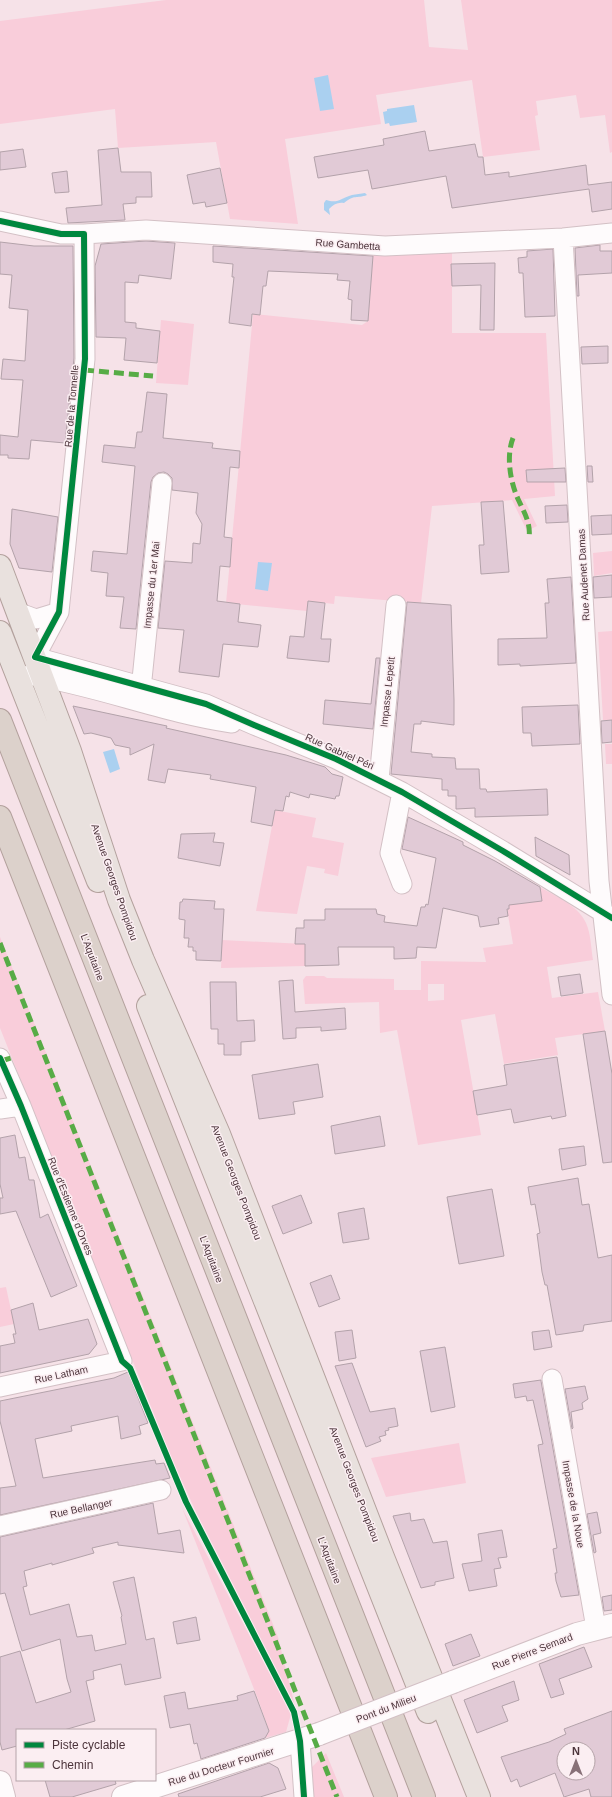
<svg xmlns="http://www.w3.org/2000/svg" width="612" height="1797" font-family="Arial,sans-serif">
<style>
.green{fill:#f9cdda;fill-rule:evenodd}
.water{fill:#aad0f0}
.building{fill:#e1cad6;stroke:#b3a2aa;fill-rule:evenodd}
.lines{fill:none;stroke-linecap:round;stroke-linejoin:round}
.street-casing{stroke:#d3c0c5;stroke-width:21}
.secondary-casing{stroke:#d3c0c5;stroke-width:24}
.primary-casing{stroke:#b3a19d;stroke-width:24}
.highway-casing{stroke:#b3a19d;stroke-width:24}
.street{stroke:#fefbfc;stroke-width:19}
.secondary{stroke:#fefbfc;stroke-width:22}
.primary{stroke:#e9e1de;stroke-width:22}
.highway{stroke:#dcd1cb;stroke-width:22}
.secondary-bridge-casing{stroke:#d3c0c5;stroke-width:24;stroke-linecap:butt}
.secondary-bridge{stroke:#fefbfc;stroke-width:22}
.quiet{stroke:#57ac46;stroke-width:5;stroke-dasharray:10 5;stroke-linecap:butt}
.cycleway-casing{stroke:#fbeef2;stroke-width:8}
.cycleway{stroke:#00873e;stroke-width:6}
.labels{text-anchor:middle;stroke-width:3;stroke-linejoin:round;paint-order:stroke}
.street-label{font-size:10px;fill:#4c343b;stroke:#fbeef2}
</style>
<rect width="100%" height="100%" fill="#f6e2e8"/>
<path class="green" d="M166,0H424L429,47L468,50L461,0H612V152L610,153L605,115L580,118L576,95L536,101L538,115L535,116L540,150L483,157L472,80L376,95L381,124L285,139L298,224L230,219L216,142L118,148L115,109L0,124V21Z
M452,251V333H546L555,496L524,499L537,526L527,531L512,500L432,506L421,603L335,596L334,604L308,601L307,611L226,603L253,314L362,325L368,321L373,254Z
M161,320L194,324L188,385L156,383Z
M612,551V573L594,576L593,553Z
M612,631V720H603L598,632Z
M605,744H612V764H606Z
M275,810L316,818L312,837L344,843L338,876L324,873L325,869L307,866L297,914L256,911Z
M540,887C555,896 579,906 586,923C591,934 591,948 593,960L547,967L552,998L598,992L605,1031L555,1038L558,1055L504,1064L495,1014L461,1020L481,1135L418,1145L397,1030L380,1033L379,1002L305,1004L303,980L306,976H324L327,978L394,979V990H421V961L486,962L483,948L513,944L507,909L509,908V904ZM428,984H444V1000L428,1001Z
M0,937L278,1637L295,1706L196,1512L171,1457L0,1028Z
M222,940L305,944V966L221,968Z
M6,1287L14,1324L0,1327V1288Z
M459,1443L466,1483L386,1497L371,1458Z
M182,1508L291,1714L286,1732L265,1738L269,1731L258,1699Z
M326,1753L344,1797H313L308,1771Z"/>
<path class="water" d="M328,75L334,109L320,111L314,78Z
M414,105L417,122L390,126L389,123L385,124L383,112L387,111V109Z
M365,193L367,195C356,199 355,194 344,203C338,202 334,204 329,209L330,215L324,210V203L326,200C338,204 341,198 352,195C356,194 361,194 365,193Z
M258,562L272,563L268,591L255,589Z
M114,749L120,769L110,773L103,752Z"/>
<path class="building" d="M425,131L429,151L475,144L478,157H483L485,175L509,172V177L586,165L588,185L612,182V209L592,212L589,189L452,208L446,176L372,189L368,170L318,178L314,157L384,145L383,139Z
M118,148L121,172H151L152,197H136V203L123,204L125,220L68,223L66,208L102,205L98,150Z
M23,149L26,167L0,170V152Z
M220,168L227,203L206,207L205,202L193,204L187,175Z
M67,171L69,192L55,193L52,173Z
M146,241L175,243L171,279L139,275L138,283L125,282V322L136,323V328L160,331L157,363L124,360L126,338L96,337L95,266L101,244Z
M0,242L34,246H73L74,358L65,443L31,440L29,459L8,458V455H0V435L18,437L23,380L1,379L3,359L25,361L28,310L9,308L12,275L0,274Z
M600,245V251H612V273L578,275L579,296H577L575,248Z
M213,246L373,256L368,321L351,320L352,300L348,299L350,281L337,280L338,274L268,271L266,286H263L260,315L252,314L251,326L229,323L234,277H232L233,264L213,262Z
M553,249L555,316L525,317L523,273H519L518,258L527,257V251Z
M495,263L494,330H480L481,285L452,286L451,264Z
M608,346V363L582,364L581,347Z
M147,392L167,394L163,438L213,443L212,448L240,451L239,468L230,467L224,537L232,538L230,567L220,566L217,601L240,604L238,622L261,625L258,647L223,644L219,677L179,672L184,630L158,628L165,561L192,563L193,543L200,544L202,524L196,513L198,493L172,490V478L168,474L164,472L158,473L153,477L151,482L136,629L120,628L124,597L106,596L108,573L91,571L93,551L127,554L135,466L102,462L104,445L135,448L137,432H142Z
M587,466H592L593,482H588Z
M565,468L566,482H527L526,470Z
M503,501L509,572L481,574L479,545H484L481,502Z
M567,505L568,522L546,523L545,506Z
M12,509L58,517L52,572L19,568L10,544Z
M612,515V534L592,535L591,516Z
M612,575V597L594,598L593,577Z
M571,577L576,663L520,666V664L498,665V639L547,638L545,603H549L547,579Z
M308,601L325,603L321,639H331L329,662L287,658L290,636L304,637Z
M407,602L451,605L454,700V725L421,721V724H414L411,752L432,754V757L455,758L456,769H479L480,789H486L487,792L547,789L548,815L475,817V808L456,809V796H448V790H442V779L391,774Z
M376,658H380L373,729L323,724L325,700L371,704Z
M578,705L580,744L532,746L531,733H523L522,707Z
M73,706L167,726L166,728L286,755L325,767L332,774L343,777L339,796H336L335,799L310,794L309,798L290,792L289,797L286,796L283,811L275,810L272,826L251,822L256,787L210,779L211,775L168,769L165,783L148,780L154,744L130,755V748L115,745L111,738L91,733L84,734Z
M612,720V742L602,743L601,721Z
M408,817L463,842V845L495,861L540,887L542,901L509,905V909H507L508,916L498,918L499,924L480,927L478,916L443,908L436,948L417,947L416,958L394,959V947H338L339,965L305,966V944H295L296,928H304V920H325V909H376L377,914L385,916L384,922L417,926L421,907H425L426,904L428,905L436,858L402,849Z
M215,833L213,842L224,843L220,866L178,858L181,834Z
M535,837L569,855L570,875L536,856Z
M183,899L215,901L214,909H224L221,961L196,960V951H193V947H188L189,938H184L185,920L179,919L180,902H182Z
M580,974L583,993L561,996L558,977Z
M293,980L295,1012L345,1008L346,1029L321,1031V1027L296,1028V1038L283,1039L279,981Z
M210,982H236L237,1021L254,1020L255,1041L241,1042V1055H224V1044H218V1029H211Z
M605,1031L612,1074V1162L603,1163L583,1034Z
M557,1057L566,1116L552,1119L551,1116L514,1123L511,1109L477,1115L473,1091L507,1085L504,1065Z
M318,1064L323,1097L293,1102L295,1114L259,1119L252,1075Z
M380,1116L385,1146L335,1154L331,1126Z
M15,1135L19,1158L25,1157L29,1180H34L40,1218L48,1214L77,1286L51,1297L16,1211L0,1214V1198H3L0,1184V1138Z
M584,1146L586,1165L562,1170L559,1149Z
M578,1178L582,1205L589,1204L598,1258L612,1255V1321L584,1325L583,1331L556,1335L547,1285H545L542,1272L537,1234L540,1233L535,1204L531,1205L528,1187Z
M492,1189L504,1256L459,1264L447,1197Z
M301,1195L312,1223L283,1234L272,1206Z
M364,1208L369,1239L343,1243L338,1213Z
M331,1275L340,1299L319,1307L310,1283Z
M33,1303L39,1330L88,1319L97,1344L89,1354L0,1373V1346L15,1343L13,1334H16L11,1310Z
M352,1330L356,1358L339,1361L335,1332Z
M549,1330L552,1347L534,1350L532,1332Z
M445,1347L455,1407L431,1412L420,1351Z
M352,1363L370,1412L395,1408L398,1426L388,1428L389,1430L385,1431L386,1435L379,1437L381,1441L366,1447L335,1366Z
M128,1372L148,1423L139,1426L141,1434L121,1439L118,1416L71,1426L72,1431L35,1439L43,1478L155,1460L156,1464L164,1463L170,1478L0,1515V1488L16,1486L0,1421V1401L114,1378Z
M541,1380V1381L579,1595L561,1597L556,1581L555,1573H557L553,1549L557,1548L539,1452L538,1445L543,1444L533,1400L527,1401L526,1396L515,1398L513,1384Z
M585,1386L588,1399L582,1403L583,1409L571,1412L573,1428L572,1429L565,1389Z
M153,1503L158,1534L180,1530L184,1553L118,1545V1542L92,1548L94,1553L52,1565V1563L24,1571L27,1586L23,1587L30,1615L69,1604L77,1637L92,1635L95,1651L126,1644L121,1617L122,1616L113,1582L134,1577L146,1640L154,1638L161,1678L125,1685L121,1664L93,1671L94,1679L86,1681L95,1721L64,1730H17V1746L2,1750L0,1742V1657L20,1651L36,1703L71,1692L67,1679L60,1639L22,1651L5,1593L0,1594V1537Z
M597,1512L601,1533L593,1535L596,1552L594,1553L587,1514Z
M410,1513L411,1521L424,1519L433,1543L447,1541L454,1578L435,1582V1585L421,1588L393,1516Z
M502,1530L507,1557L498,1558L501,1568L494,1569L497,1586L469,1591L462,1564L482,1561L478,1534Z
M612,1595V1610L604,1611L602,1597Z
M196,1617L200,1640L177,1644L173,1622Z
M471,1634L480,1656L453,1666L445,1644Z
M584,1647L592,1667L559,1679L564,1694L551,1698L539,1664Z
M514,1681L519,1700L502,1706L508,1721L477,1733L464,1700Z
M254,1691L269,1731L265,1738L201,1759L197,1743L194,1744L190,1724L170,1728L164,1696L185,1692L188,1709L238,1700L237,1696Z
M612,1711V1797H591L589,1789L564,1797L555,1773L520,1787L517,1779L511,1782L501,1757L549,1742L566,1734L564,1729ZM564,1749H588V1773H564Z
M269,1763L278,1768L286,1789L260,1797H179L178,1794Z
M45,1780H115L116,1784L72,1797H50Z"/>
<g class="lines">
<defs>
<path id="street" d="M0,221L61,234H84L85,359L59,612L35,657L206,704L254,725L336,759L402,792L503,851L612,918
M84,234L146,230L385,246L563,238L612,233
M563,238L599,881L612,995
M17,612L36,619L59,612
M29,675C98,686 163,713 232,723
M140,699L162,483
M379,779L396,605
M402,792L390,853L402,884
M0,1058L21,1106L122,1361L0,1387
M0,1109L21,1106
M552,1379L596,1628
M0,1526L161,1490
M300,1741L304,1797"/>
<path id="secondary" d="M453,1682L577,1634L612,1625
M0,1782L4,1797
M123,1797L319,1734"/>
<path id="primary" d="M0,566L70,751L119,900L143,960L219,1134L383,1557L479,1797
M0,632L98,881
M148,1006L428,1712"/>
<path id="highway" d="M0,720L424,1797
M0,817L386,1797"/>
</defs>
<use href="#street" class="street-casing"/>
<use href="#secondary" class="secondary-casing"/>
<use href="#primary" class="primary-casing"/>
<use href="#highway" class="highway-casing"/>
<use href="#street" class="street"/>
<use href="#secondary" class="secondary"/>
<use href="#primary" class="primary"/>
<use href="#highway" class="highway"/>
<defs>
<path id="secondary-bridge" d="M319,1734L453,1682"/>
</defs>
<use href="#secondary-bridge" class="secondary-bridge-casing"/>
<use href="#secondary-bridge" class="secondary-bridge"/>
<path class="quiet" d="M84,370L153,376
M513,438C506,456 510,481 518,499C524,512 531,523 529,538
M0,943L337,1797
M1,1061L11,1058"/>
<defs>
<path id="cycleway" d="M0,221L61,234H84L85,359L59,612L35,657L206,704L254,725L336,759L402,792L503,851L612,918
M0,1058L21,1106L122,1361L130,1368L186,1502L294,1712L300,1741L304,1797"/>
</defs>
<use href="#cycleway" class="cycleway-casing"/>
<use href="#cycleway" class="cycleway"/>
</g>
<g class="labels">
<g class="street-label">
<text transform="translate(348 244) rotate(4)" y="4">Rue Gambetta</text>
<text transform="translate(71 406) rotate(-85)" y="4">Rue de la Tonnelle</text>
<text transform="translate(583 575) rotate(-93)" y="4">Rue Audenet Damas</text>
<text transform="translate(151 585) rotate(-84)" y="4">Impasse du 1er Mai</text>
<text transform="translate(387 692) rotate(-84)" y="4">Impasse Lepetit</text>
<text transform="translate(340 751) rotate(24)" y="4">Rue Gabriel Péri</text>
<text transform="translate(115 882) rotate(71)" y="4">Avenue Georges Pompidou</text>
<text transform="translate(93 957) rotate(69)" y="4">L'Aquitaine</text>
<text transform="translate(237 1182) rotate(69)" y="4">Avenue Georges Pompidou</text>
<text transform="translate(71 1206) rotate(68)" y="4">Rue d'Estienne d'Orves</text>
<text transform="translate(212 1259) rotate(69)" y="4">L'Aquitaine</text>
<text transform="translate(61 1374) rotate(-12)" y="4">Rue Latham</text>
<text transform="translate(355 1484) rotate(69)" y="4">Avenue Georges Pompidou</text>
<text transform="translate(574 1504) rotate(80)" y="4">Impasse de la Noue</text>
<text transform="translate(81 1508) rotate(-12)" y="4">Rue Bellanger</text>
<text transform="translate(330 1560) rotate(69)" y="4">L'Aquitaine</text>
<text transform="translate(532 1651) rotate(-21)" y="4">Rue Pierre Semard</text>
<text transform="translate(386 1708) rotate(-21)" y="4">Pont du Milieu</text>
<text transform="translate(221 1766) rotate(-17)" y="4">Rue du Docteur Fournier</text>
</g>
</g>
<rect x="16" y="1729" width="140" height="52" fill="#fbeef2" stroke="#b5a4a9"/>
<rect x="24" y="1742" width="20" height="6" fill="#00873e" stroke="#b5a4a9"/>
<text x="52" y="1749" font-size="12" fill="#4c343b">Piste cyclable</text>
<rect x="24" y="1762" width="20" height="6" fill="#57ac46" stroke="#b5a4a9"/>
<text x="52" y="1769" font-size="12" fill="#4c343b">Chemin</text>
<g transform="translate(576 1761)"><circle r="19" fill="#fbeef2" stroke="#b5a4a9"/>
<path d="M0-3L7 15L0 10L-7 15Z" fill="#887178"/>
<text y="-6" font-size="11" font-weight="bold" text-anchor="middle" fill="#4c343b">N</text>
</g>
</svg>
